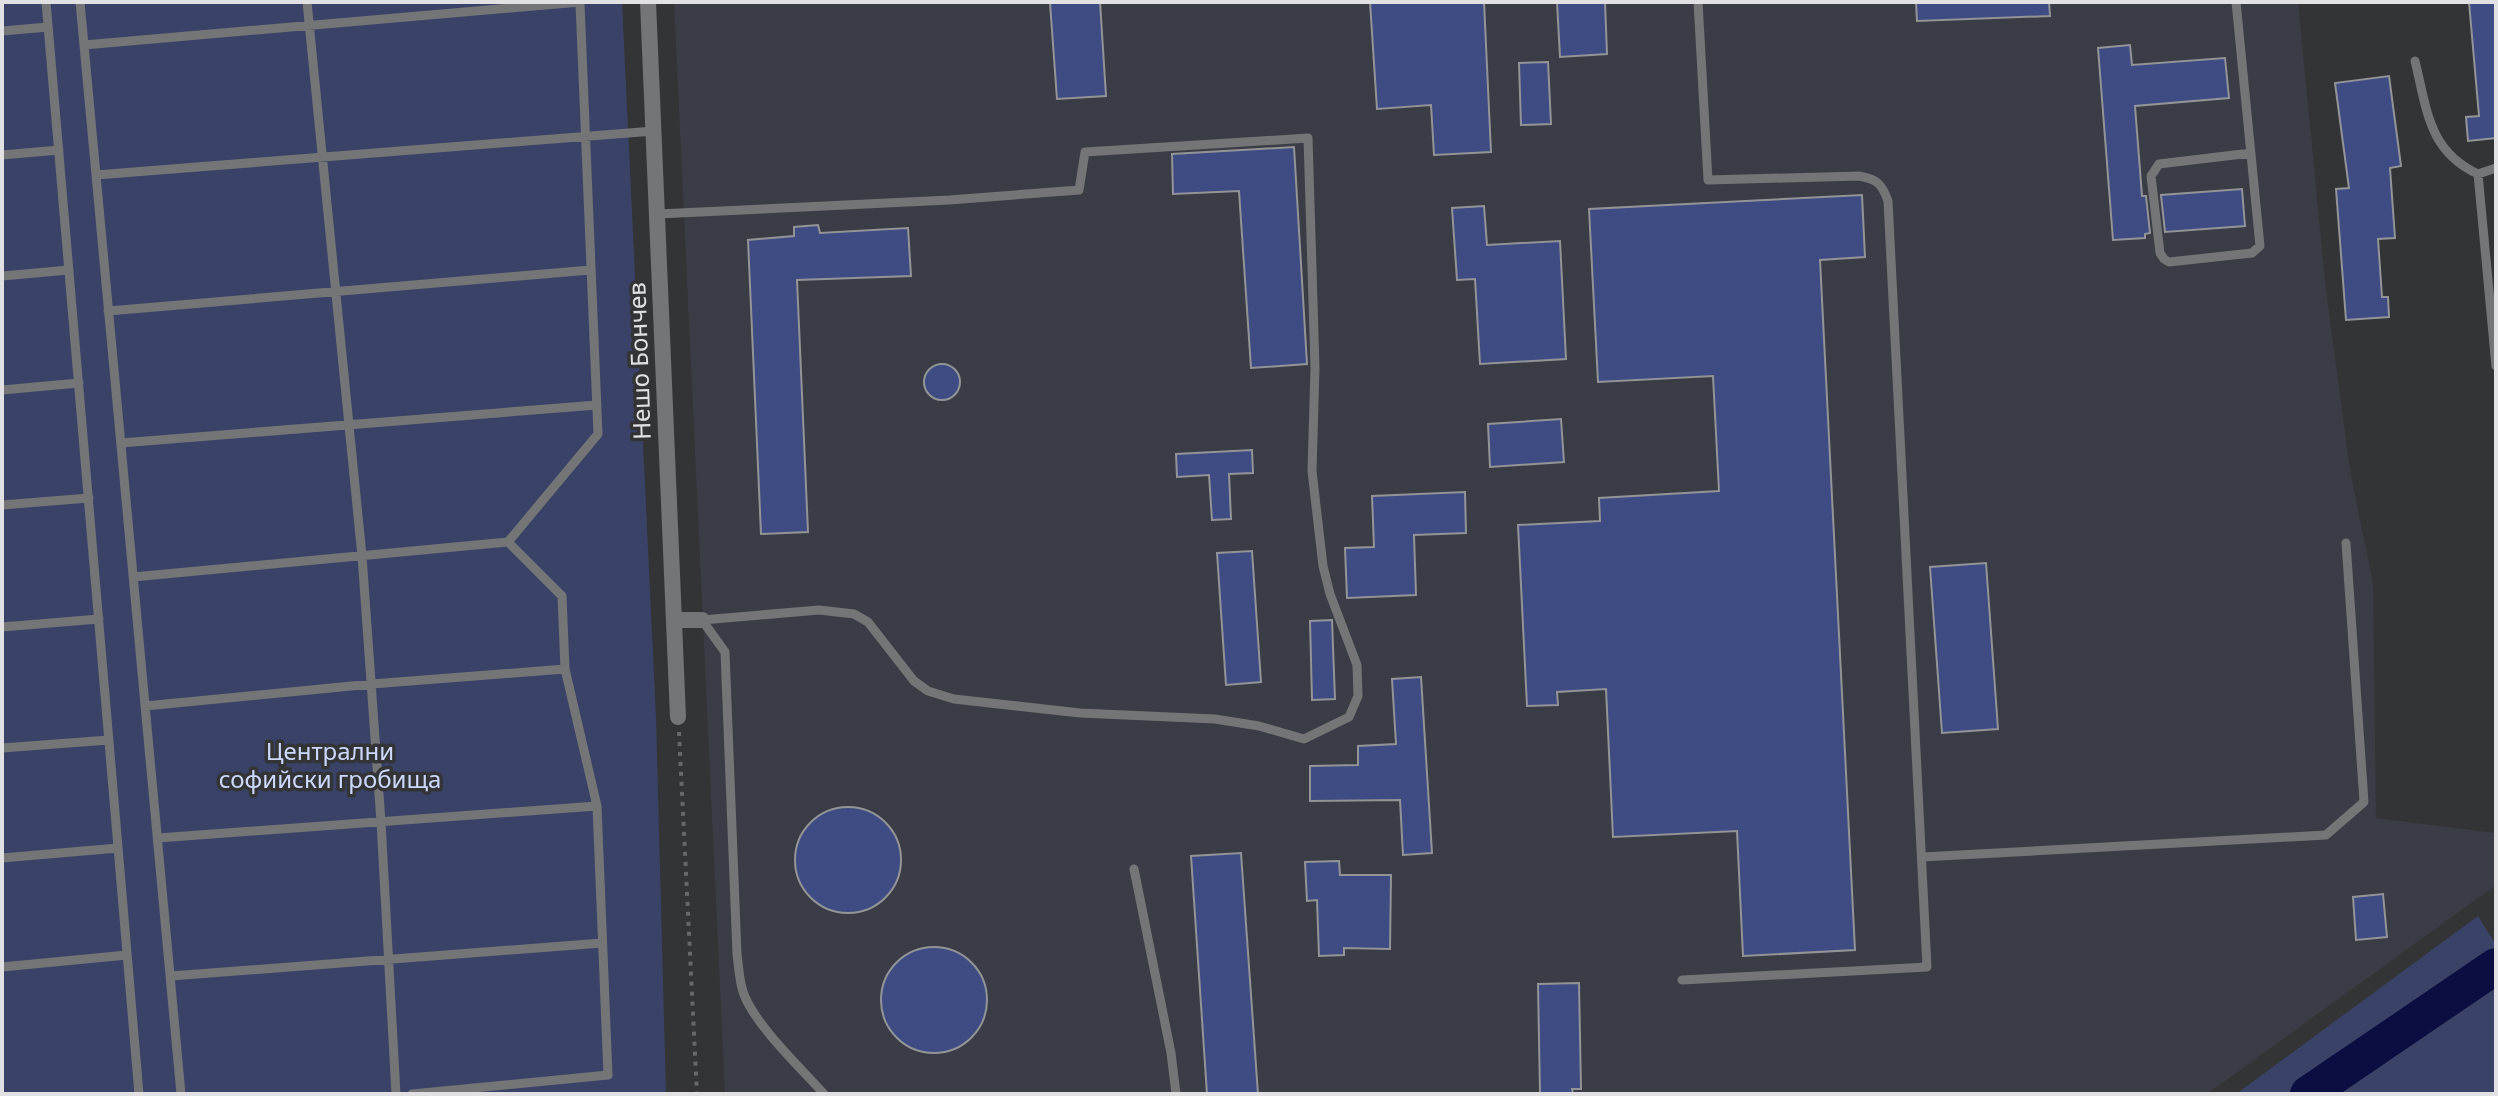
<svg xmlns="http://www.w3.org/2000/svg" width="2498" height="1096" font-family="'Noto Sans',sans-serif">
<style>
.built{fill:#3a3d45}
.green{fill:#3a4367}
.lines{fill:none;stroke-linecap:round;stroke-linejoin:round}
.river{stroke:#0b0e41;stroke-width:36}
.building{fill:#3e4c83;stroke:#939497;stroke-width:2}
.path{stroke:#67686a;stroke-width:4;stroke-dasharray:4 6;stroke-linecap:butt}
.lane{stroke:#747576;stroke-width:9}
.street{stroke:#747576;stroke-width:16}
.labels{text-anchor:middle;stroke-width:7;stroke-linejoin:round;paint-order:stroke}
.street-label{font-size:24px;fill:#e1e1e3;stroke:#333436}
.park-label{font-size:24px;fill:#cdd8fb;stroke:#333436}
</style>
<rect width="100%" height="100%" fill="#333436"/>
<path class="built" d="M674,2H2298L2326,290L2350,470L2373,584L2376,818L2496,833V885L2207,1094H725Z"/>
<path class="green" d="M2,2H622L656,717L666,1094H2Z
M2478,916L2496,945V1094H2236Z"/>
<g class="lines">
<path class="river" d="M2308,1094L2496,966"/>
</g>
<path class="building" d="M1100,2L1106,96L1057,99L1050,3Z
M1370,2H1484L1491,152L1434,155L1431,105L1377,109Z
M1557,2H1605L1607,54L1560,57Z
M1916,2H2049L2050,16L1917,21Z
M2469,2H2496V138L2468,141L2466,117L2479,116Z
M2130,45L2132,65L2225,58L2229,98L2135,106L2142,196H2146L2150,233L2145,234V238L2113,240L2098,48Z
M1548,62L1551,124L1521,125L1519,63Z
M2389,76L2401,166L2390,168L2395,238L2378,239L2382,297H2388L2389,317L2346,320L2336,189L2349,188L2335,83Z
M1294,147L1307,364L1251,368L1239,191L1173,194L1172,154Z
M2242,189L2245,226L2165,232L2161,195Z
M1862,195L1865,257L1820,260L1855,950L1743,956L1737,831L1613,837L1606,689L1557,692L1558,705L1527,706L1518,525L1600,521L1599,498L1719,491L1713,376L1598,382L1589,209Z
M1484,206L1487,245L1560,241L1566,359L1480,364L1475,279L1457,280L1452,208Z
M818,225L820,233L908,228L911,276L797,280L808,532L761,534L748,240L794,236V227Z
M924 382a18 18 0 1 1 36 0a18 18 0 1 1-36 0Z
M1561,419L1564,462L1490,467L1488,424Z
M1252,450L1253,473L1229,474L1231,519L1212,520L1209,475L1177,477L1176,454Z
M1465,492L1466,533L1414,535L1416,595L1347,598L1345,548L1374,547L1372,496Z
M1252,551L1261,682L1226,685L1217,553Z
M1986,563L1998,729L1942,733L1930,567Z
M1332,620L1335,699L1312,700L1310,621Z
M1421,677L1432,853L1403,855L1400,800L1310,801V766L1358,765V746L1396,744L1392,679Z
M795 860a53 53 0 1 1 106 0a53 53 0 1 1-106 0Z
M1241,853L1258,1094H1207L1191,856Z
M1339,861L1340,875H1391L1390,949L1344,948V955L1319,956L1317,900L1307,901L1305,862Z
M2383,894L2387,937L2356,940L2353,897Z
M881 1000a53 53 0 1 1 106 0a53 53 0 1 1-106 0Z
M1579,983L1581,1089H1572L1573,1094H1540L1538,984Z"/>
<g class="lines">
<path class="path" d="M679,732L697,1094"/>
<path class="lane" d="M46,2L139,1094
M80,2L181,1094
M307,2L362,556L381,822L396,1094
M2236,2L2260,246L2252,253L2169,262L2164,259L2160,253L2151,176L2159,164L2251,153
M2,31L48,27
M84,45L580,2
M2415,61C2427,109 2428,151 2478,174L2496,366
M2,155L59,150
M2478,174L2496,168
M96,175L654,131
M658,214L949,200L1079,190L1085,152L1308,138L1315,368L1312,471L1323,566L1330,594L1357,665L1358,696L1349,717L1304,739L1259,726L1215,719L1080,713L954,699L928,691L914,681L868,622L854,614L819,610L702,620
M2,276L69,270
M108,311L590,270
M2,390L79,383
M121,443L597,405
M2,505L89,498
M133,577L508,542L598,434L580,4
M702,620L725,652L737,954C739,968 739,984 745,997C759,1029 800,1067 824,1094
M2,627L99,619
M145,706L372,684L565,669
M2,748L109,740
M158,838L597,806
M1922,857L2326,835L2364,802L2346,543
M2,858L118,848
M1134,869L1171,1053L1176,1094
M2,967L127,955
M171,976L602,943
M1682,980L1927,967L1888,201C1882,184 1877,179 1859,176L1708,180L1698,2
M412,1094L608,1075L597,806L565,669L562,596L508,542"/>
<path class="street" d="M648,2L678,717
M674,620H702"/>
</g>
<g class="labels">
<g class="street-label">
<text transform="translate(640 361) rotate(-92)" y="8">Нешо Бончев</text>
</g>
<g class="park-label">
<text x="330" y="760">Централни<tspan x="330" dy="28">софийски гробища</tspan></text>
</g>
</g>
<rect width="2498" height="1096" fill="none" stroke="#e1e1e3" stroke-width="8"/>
</svg>
